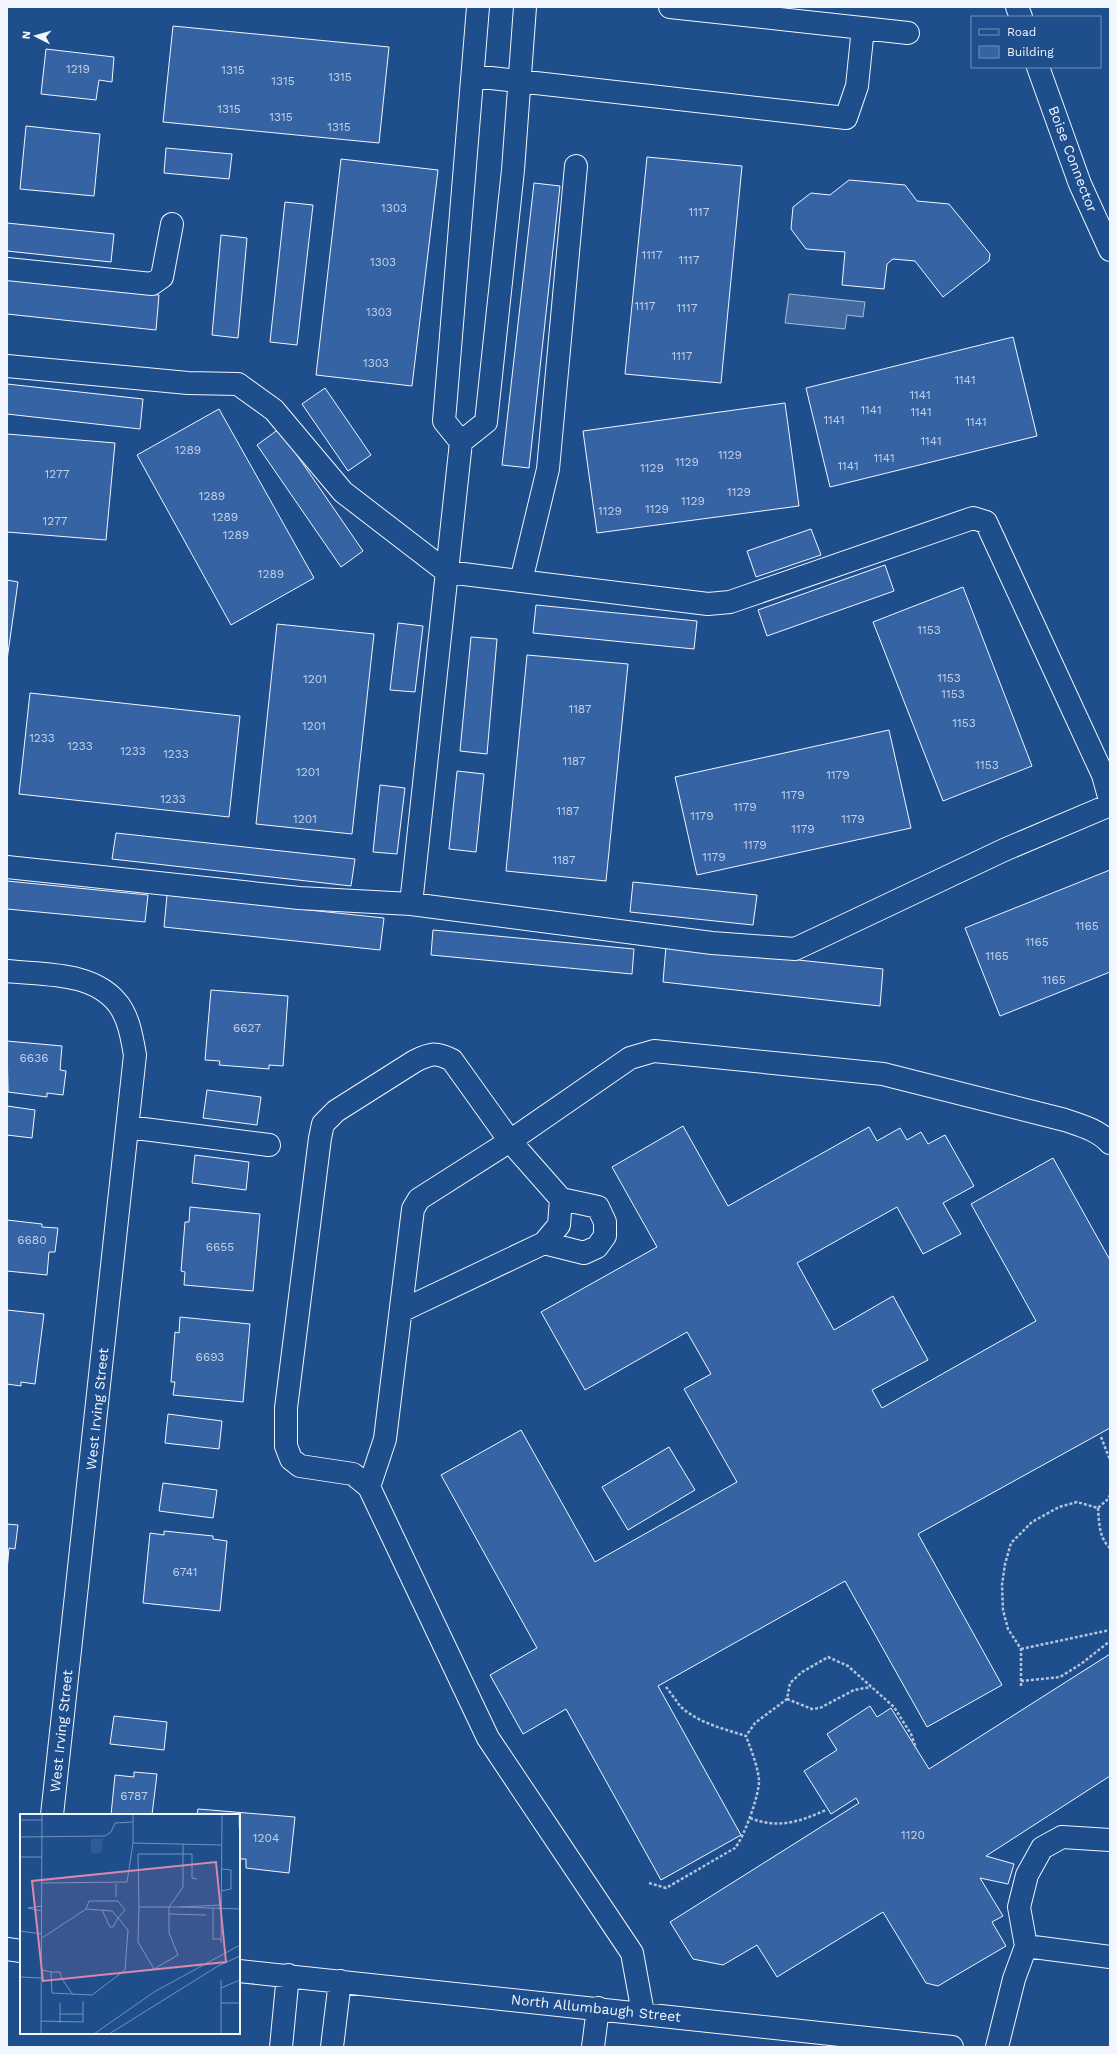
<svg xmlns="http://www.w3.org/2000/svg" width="1117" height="2054" font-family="'Work Sans',sans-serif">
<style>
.water{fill:#446ba0;stroke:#a8bbd7}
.building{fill:#3563a3;stroke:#f2f6ff}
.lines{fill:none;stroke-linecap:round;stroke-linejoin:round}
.minor-casing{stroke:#f2f6ff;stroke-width:24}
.highway-casing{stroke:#f2f6ff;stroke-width:24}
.path{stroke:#b3c4dc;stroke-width:2.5;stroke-dasharray:3 2;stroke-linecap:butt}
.minor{stroke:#1f4e8c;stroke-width:22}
.highway{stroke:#1f4e8c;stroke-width:22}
.labels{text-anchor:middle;stroke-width:3;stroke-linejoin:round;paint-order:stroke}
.number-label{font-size:12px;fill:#c3d1e8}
.street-label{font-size:14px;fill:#f2f6ff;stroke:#1f4e8c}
.inset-road{fill:none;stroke:#7391ba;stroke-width:1}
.view{fill:#da87ad;fill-opacity:0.15;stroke:#da87ad;stroke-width:2}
.inset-edge{fill:none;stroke:#f2f6ff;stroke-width:2}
</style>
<rect width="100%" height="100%" fill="#1f4e8c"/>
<path class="water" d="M789,294L865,302L863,317L847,315L845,329L785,323Z"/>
<path class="building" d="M173,26L389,47L379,143L163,122Z
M46,49L114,57L112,82L99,80L96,100L41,94Z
M26,126L100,134L94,196L20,189Z
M166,148L232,154L229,179L164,173Z
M647,157L742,166L721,383L625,374Z
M341,159L438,170L412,386L316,375Z
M849,180L905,185L917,201L949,204L990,254L989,261L943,297L915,261L893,259L887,264L884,289L842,285L845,252L806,249L791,229L793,207L811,193L830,195Z
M534,183L560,186L529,468L502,465Z
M285,202L313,205L297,345L270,342Z
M7,223L114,234L111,262L7,251Z
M221,235L247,238L238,338L212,335Z
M7,278L159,295L156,330L7,314Z
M1013,337L1037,436L830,487L806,388Z
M7,384L143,399L140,429L7,414Z
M325,388L371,455L348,471L302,404Z
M785,403L799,506L597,533L583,431Z
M219,409L314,578L231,625L137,455Z
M279,429L363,551L341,567L257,445Z
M7,434L115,443L106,540L7,532Z
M811,529L821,555L756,577L747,551Z
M885,565L894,591L767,636L758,610Z
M7,580L18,582L7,660Z
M963,587L1032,766L943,801L873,622Z
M536,605L697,621L694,649L533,633Z
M398,623L423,626L415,692L390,690Z
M277,624L374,634L352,834L256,824Z
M471,637L497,639L487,754L460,751Z
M527,655L628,664L606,881L506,871Z
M30,693L240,716L229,817L19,794Z
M889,730L911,828L697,875L675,777Z
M457,771L484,774L476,852L449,849Z
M380,785L405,788L397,854L373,852Z
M116,833L355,859L351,886L112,859Z
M1110,870V972L1000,1016L965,928Z
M7,881L148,895L145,922L7,909Z
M633,882L757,895L753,925L630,912Z
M167,895L384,918L380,950L164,927Z
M433,930L634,949L632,974L431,955Z
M666,946L883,969L880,1006L663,982Z
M211,990L288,996L283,1066L269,1065V1069L219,1065L220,1061L205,1060Z
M7,1041L62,1046L60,1070L66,1071L63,1095L47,1093V1097L8,1092Z
M207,1090L261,1097L257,1125L203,1118Z
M7,1106L35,1110L32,1138L7,1135Z
M683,1126L728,1206L869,1127L877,1141L900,1128L907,1140L921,1132L928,1144L945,1135L974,1186L943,1203L961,1234L923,1254L897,1207L797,1263L834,1330L893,1296L928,1360L872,1390L882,1408L1036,1321L971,1204L1053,1158L1110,1260V1428L918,1534L1002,1685L927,1727L845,1581L658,1686L741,1835L661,1880L566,1709L523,1734L490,1675L537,1648L441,1475L521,1430L595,1562L737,1482L684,1389L711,1374L687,1332L585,1390L541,1312L657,1247L612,1167Z
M195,1155L249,1162L246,1190L192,1183Z
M190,1207L260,1214L253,1291L184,1285L185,1272L181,1271L185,1222H189Z
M7,1220L42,1224V1227L58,1228L55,1252H49L47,1275L7,1271Z
M7,1310L44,1314L35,1384L21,1382V1386L7,1384Z
M180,1317L250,1324L243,1402L173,1395L175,1382H171L175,1332L179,1333Z
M168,1414L222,1421L219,1449L165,1443Z
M669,1447L695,1490L628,1530L602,1487Z
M163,1483L217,1490L213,1518L159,1511Z
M7,1524L18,1525L15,1549L9,1548L7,1571Z
M164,1531L213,1536V1539L227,1541L220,1611L143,1603L150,1533L164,1535Z
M1110,1654V1776L986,1856L1014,1864L1008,1884L980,1878L1003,1916L992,1922L1006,1946L938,1986L926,1983L883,1912L777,1977L757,1945L723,1965L693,1959L670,1922L859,1803L856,1798L831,1814L804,1771L837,1750L827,1734L870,1706L877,1717L891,1708L929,1769Z
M114,1716L167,1722L164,1750L110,1744Z
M134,1772L157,1774L152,1815H111L115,1775L134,1777Z
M198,1809L295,1817L289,1873L246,1868V1859H239V1815H197Z"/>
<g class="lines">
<defs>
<path id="minor" d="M478,7L444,421L461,442L486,422L513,170L525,7
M670,7L908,33
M473,76L846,118L857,86L863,28
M7,269L152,284L162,277L172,224
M7,366L188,383L238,384L274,410L343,492L447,572L708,604L730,602L973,518L986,522L1103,775L1110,800
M461,442L411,904L712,943L795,949L1004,850L1110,805
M521,581L548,469L576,166
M7,867L299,898L411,904
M7,971C43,975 94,971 119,1005C129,1019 132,1038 135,1055L52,1815
M128,1127L269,1145
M544,1243L559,1225L561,1199
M369,1487L385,1439L413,1209L419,1199L510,1141L561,1199L598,1207L605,1222V1236L597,1247L584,1253L544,1243L401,1311
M1026,1946L1019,1907L1027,1875L1042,1848L1062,1837L1110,1840
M7,1949L21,1951
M239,1971L952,2047
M643,2013L632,1953L488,1738L369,1487L353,1474L300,1466L291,1459L286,1446V1408L320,1138L323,1124L336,1111L415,1061C431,1053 436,1052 452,1060L510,1141L630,1058L654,1051L883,1074L1065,1120C1082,1126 1098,1130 1110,1143
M281,2047L288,1975
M332,2047L340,1981
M593,2047L598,2008
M997,2047L1014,1979L1026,1946L1110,1957"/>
<path id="highway" d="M1017,7L1021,17
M1038,67L1080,184L1110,250"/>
</defs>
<use href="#minor" class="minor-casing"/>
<use href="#highway" class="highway-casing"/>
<path class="path" d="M1101,1437L1110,1460
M1098,1508C1099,1522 1099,1538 1110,1548
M1021,1649L1110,1630
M1021,1681L1060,1677L1081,1664L1110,1641
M1021,1686V1649L1008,1629L1003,1610L1002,1585L1005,1564L1011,1543L1032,1522L1059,1507L1077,1502L1098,1508L1108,1499L1110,1495
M666,1687C671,1693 676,1701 681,1707C699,1723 724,1729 746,1736L755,1723L787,1699L790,1683L802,1672L828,1657L848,1666L894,1707L911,1734L916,1748
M787,1699L812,1709L820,1708L854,1690L871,1687
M750,1818C778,1829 799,1822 826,1810
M649,1883L666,1888L735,1848C744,1837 759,1796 759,1781C758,1766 751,1750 746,1736"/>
<use href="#minor" class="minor"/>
<use href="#highway" class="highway"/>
</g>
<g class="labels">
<g class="number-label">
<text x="78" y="73">1219</text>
<text x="233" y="74">1315</text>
<text x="340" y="81">1315</text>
<text x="283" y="85">1315</text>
<text x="229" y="113">1315</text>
<text x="281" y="121">1315</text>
<text x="339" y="131">1315</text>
<text x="394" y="212">1303</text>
<text x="699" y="216">1117</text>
<text x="652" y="259">1117</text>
<text x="689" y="264">1117</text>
<text x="383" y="266">1303</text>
<text x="645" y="310">1117</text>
<text x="687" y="312">1117</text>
<text x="379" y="316">1303</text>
<text x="682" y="360">1117</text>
<text x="376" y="367">1303</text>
<text x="965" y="384">1141</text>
<text x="920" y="399">1141</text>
<text x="871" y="414">1141</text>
<text x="921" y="416">1141</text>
<text x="834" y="424">1141</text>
<text x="976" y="426">1141</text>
<text x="931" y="445">1141</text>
<text x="188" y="454">1289</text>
<text x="730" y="459">1129</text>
<text x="884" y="462">1141</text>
<text x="687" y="466">1129</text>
<text x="848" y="470">1141</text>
<text x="652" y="472">1129</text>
<text x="57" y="478">1277</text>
<text x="739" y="496">1129</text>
<text x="212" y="500">1289</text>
<text x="693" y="505">1129</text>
<text x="657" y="513">1129</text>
<text x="610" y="515">1129</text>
<text x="225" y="521">1289</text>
<text x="55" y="525">1277</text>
<text x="236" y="539">1289</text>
<text x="271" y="578">1289</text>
<text x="929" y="634">1153</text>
<text x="949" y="682">1153</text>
<text x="315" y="683">1201</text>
<text x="953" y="698">1153</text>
<text x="580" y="713">1187</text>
<text x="964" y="727">1153</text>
<text x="314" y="730">1201</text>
<text x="42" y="742">1233</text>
<text x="80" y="750">1233</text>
<text x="133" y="755">1233</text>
<text x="176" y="758">1233</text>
<text x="574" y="765">1187</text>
<text x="987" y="769">1153</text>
<text x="308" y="776">1201</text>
<text x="838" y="779">1179</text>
<text x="793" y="799">1179</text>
<text x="173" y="803">1233</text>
<text x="745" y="811">1179</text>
<text x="568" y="815">1187</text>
<text x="702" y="820">1179</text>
<text x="305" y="823">1201</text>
<text x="853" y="823">1179</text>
<text x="803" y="833">1179</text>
<text x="755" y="849">1179</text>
<text x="714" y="861">1179</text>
<text x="564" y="864">1187</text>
<text x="1087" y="930">1165</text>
<text x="1037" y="946">1165</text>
<text x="997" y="960">1165</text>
<text x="1054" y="984">1165</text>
<text x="247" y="1032">6627</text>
<text x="34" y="1062">6636</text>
<text x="32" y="1244">6680</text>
<text x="220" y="1251">6655</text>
<text x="210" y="1361">6693</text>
<text x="185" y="1576">6741</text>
<text x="134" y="1800">6787</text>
<text x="913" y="1839">1120</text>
<text x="266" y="1842">1204</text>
</g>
<g class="street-label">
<text transform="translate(1073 159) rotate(69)" y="5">Boise Connector</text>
<text transform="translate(97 1409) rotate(-84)" y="5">West Irving Street</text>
<text transform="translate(61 1731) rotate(-84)" y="5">West Irving Street</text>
<text transform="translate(596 2008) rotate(6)" y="5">North Allumbaugh Street</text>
</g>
</g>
<g transform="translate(20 1814)">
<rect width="220" height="220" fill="#1f4e8c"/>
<path d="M71,25H83L81,39H71Z" fill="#305b95"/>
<path class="inset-road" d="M0,6H22M219,14V0M0,23L85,22L91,18L95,9L113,8M113,29L201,31M0,43H22M21,69L107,68L113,29V0M201,77L211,75V56L201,55M96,83V70M201,91L160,93L220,95M119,93L118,40H172V64L177,65M160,93H119L118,128L134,155L158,141L149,119V93L163,73V30M193,94V125H201M66,95L92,97L98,104L93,113H90L82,96M22,97L8,94L22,92M149,100L186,101M0,117L22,120M201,129L202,0M22,156L31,158L32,179L72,181L105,156L108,116L98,104L105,96L98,87H69L66,95L22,124M31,158H40L42,165L53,181M0,163L22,164M201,166V220M201,174L220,166M40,189V209M201,189H220M40,200H63M21,207L63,208V187M21,220L22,0M74,220L134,178L220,131M89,220L198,152L220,142"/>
<path class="view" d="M196,48L206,148L23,167L12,67Z"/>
<rect width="220" height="220" class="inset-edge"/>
</g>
<rect width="1117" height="2054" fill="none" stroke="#f2f6ff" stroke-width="16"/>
<rect x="971" y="16" width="130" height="52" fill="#1f4e8c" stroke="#7391ba"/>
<rect x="979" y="29" width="20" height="6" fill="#1f4e8c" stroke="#7391ba"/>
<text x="1007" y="36" font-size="12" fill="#f2f6ff">Road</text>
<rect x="979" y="46" width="20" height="12" fill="#3563a3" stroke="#7391ba"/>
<text x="1007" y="56" font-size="12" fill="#f2f6ff">Building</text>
<g transform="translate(36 36) rotate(276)" stroke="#1f4e8c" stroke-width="3" paint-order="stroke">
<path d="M0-3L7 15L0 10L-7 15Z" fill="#f2f6ff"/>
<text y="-6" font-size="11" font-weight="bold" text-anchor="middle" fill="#f2f6ff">N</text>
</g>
</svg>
